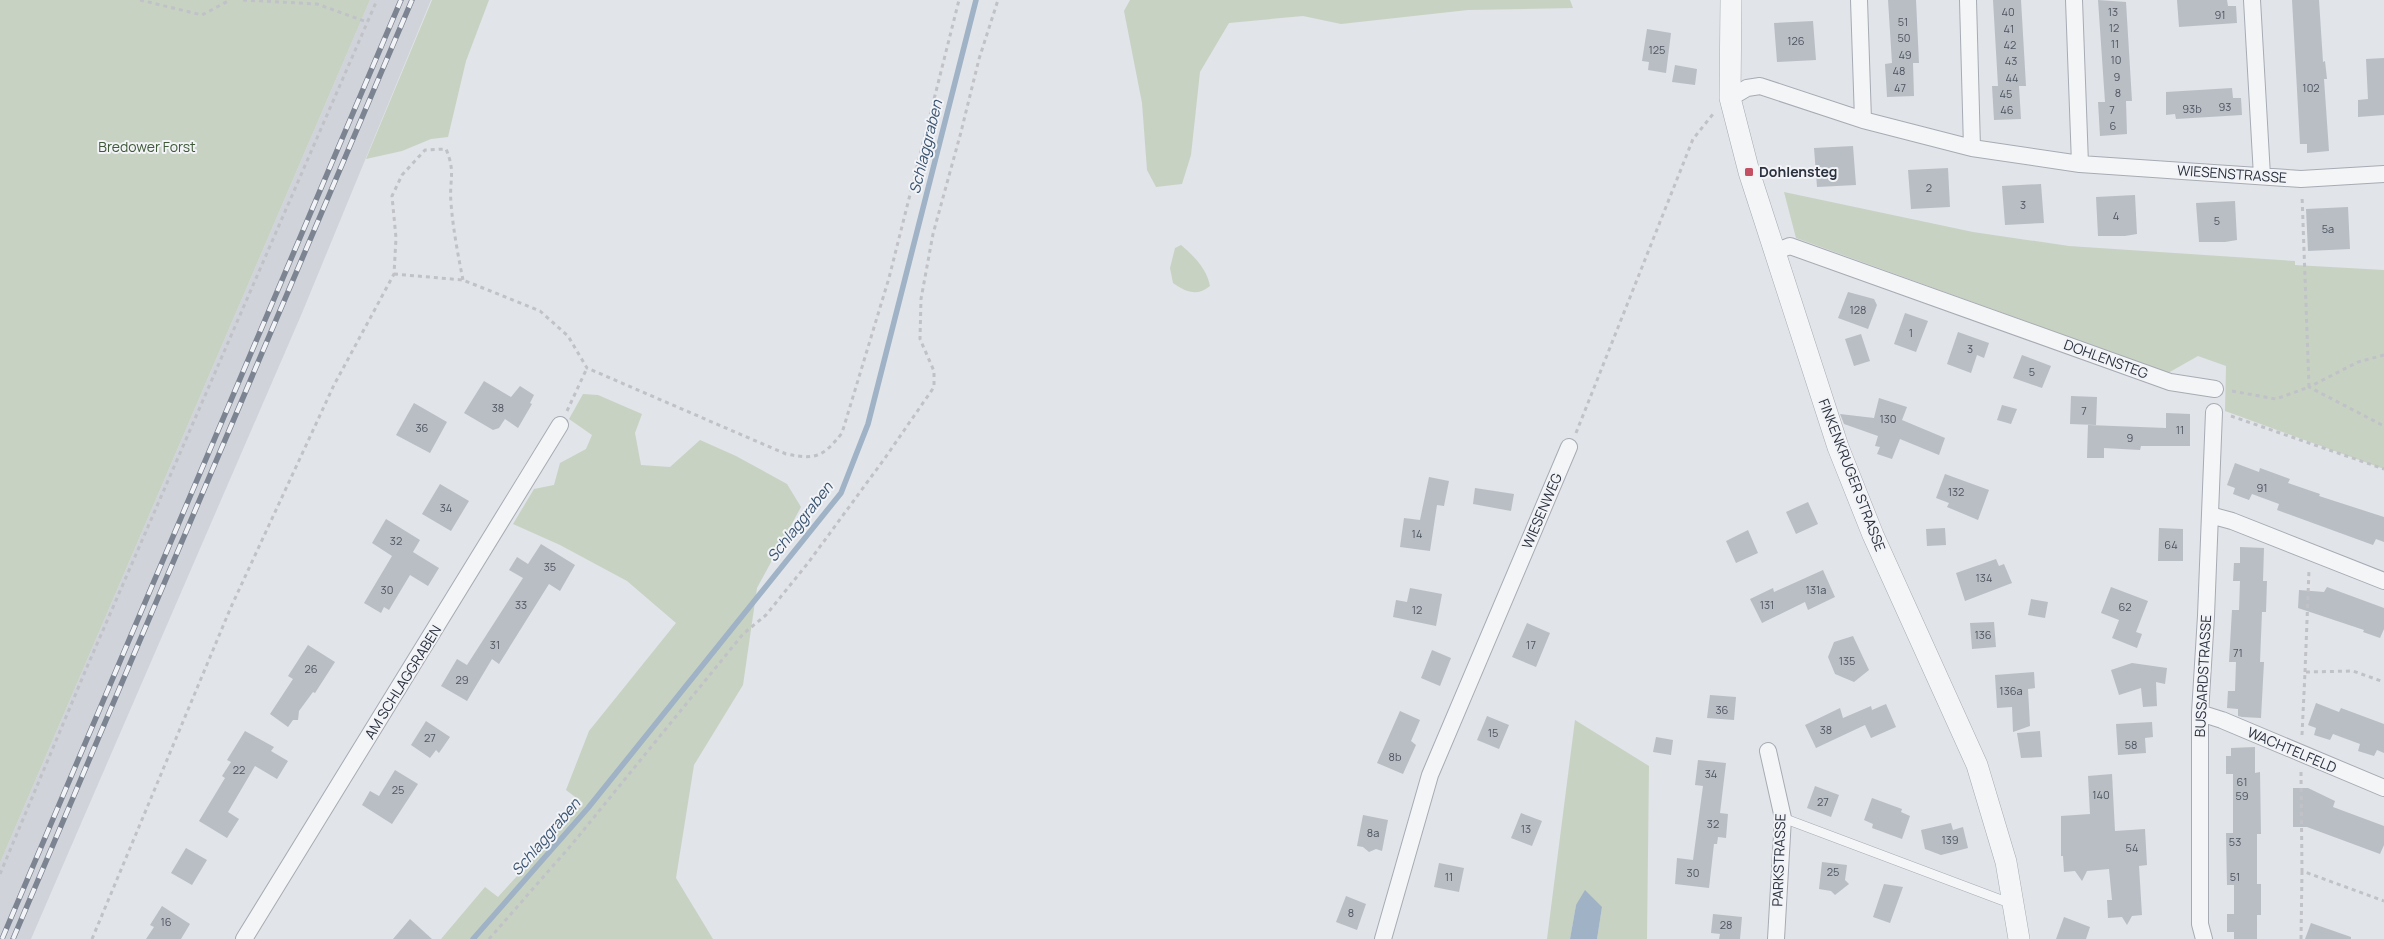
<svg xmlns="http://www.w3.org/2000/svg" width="2384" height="939" font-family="Manrope,sans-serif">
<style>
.built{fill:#d0d3da}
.green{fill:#c7d2c3}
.water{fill:#9fb2c6}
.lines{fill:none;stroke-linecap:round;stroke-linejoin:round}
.stream{stroke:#9fb2c6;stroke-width:5.5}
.building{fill:#b9bec5}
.service-casing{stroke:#a7abb3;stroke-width:10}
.minor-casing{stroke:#a7abb3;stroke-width:18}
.tertiary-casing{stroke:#a7abb3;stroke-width:22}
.path{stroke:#c0c2c7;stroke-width:3;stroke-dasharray:4 4;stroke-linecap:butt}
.service{stroke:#f4f5f7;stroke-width:9}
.minor{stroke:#f4f5f7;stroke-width:16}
.tertiary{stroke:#f4f5f7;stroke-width:21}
.rail-casing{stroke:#7c8491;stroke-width:5.5}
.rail{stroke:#f1f3f6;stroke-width:4;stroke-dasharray:11;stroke-linecap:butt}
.poi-dot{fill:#c45063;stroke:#f1f3f6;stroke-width:2}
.labels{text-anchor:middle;stroke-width:4;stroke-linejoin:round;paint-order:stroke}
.number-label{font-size:11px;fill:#4e5560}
.park-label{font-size:14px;fill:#405a39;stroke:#f1f3f6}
.poi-label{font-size:14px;font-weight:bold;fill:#2b323f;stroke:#f1f3f6;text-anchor:start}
.street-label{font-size:14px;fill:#2b323f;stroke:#f1f3f6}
.water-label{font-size:15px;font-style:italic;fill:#385270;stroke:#f1f3f6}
</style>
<rect width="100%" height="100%" fill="#e1e4e9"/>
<path class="built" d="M370,0H431L302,313L31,939H0V863Z"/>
<path class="green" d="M0,0H370L0,863Z
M432,0H489L466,61L448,137L431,139L402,151L366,159Z
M1130,0H1570L1573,8L1468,10L1341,24L1303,16L1229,23L1200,72L1191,155L1182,184L1156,187L1147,170L1142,103L1124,11Z
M1784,192L1973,232L2069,246L2295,261V265L2384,270V469L2225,411L2226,366L2198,356L2168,373L1796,238Z
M1181,245C1194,256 1207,269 1210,286C1197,297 1186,292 1173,283L1170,268L1175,248Z
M583,394L598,395L642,414L635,433L641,465L670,467L700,440L736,456L787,484L801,507L757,588L743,685L694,765L676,878L713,939H441L485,887L498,897L583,803L566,790L589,731L676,623L627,581L560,545L513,524L534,489L554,485L560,463L586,449L592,435L569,419Z
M1575,720L1649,766L1647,939H1597L1602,907L1576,905L1570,939H1547Z"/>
<path class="water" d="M1585,890L1602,907L1597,939H1570L1576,905Z"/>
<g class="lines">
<path class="stream" d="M473,939L588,808L841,493L868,424L976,0"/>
</g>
<path class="building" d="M1888,0H1916L1919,63H1913L1914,96L1887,97L1885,64L1892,63Z
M1993,0H2021L2026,86H2019L2021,119L1994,120L1992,86H1998Z
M2098,0L2126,2L2132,101H2126L2127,134L2100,136L2098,102H2105Z
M2177,0H2227L2228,6H2236L2237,23L2179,27Z
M2292,0H2319L2323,62L2325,61L2327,79H2324L2329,151L2307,153V144H2300Z
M1813,21L1816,60L1777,62L1774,23Z
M1647,29L1671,33L1666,73L1648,70L1649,62L1642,61Z
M2384,58V115L2358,117V100L2368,99L2366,59Z
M1675,65L1697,69L1695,85L1672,82Z
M2232,88L2233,98H2241L2242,115L2176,119L2175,114L2166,115V92Z
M1853,146L1856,185L1817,187L1814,148Z
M1948,168L1950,207L1911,209L1908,170Z
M2041,184L2044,223L2005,225L2002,186Z
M2135,195L2137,234L2125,236H2098L2096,197Z
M2235,201L2237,240L2225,242H2199L2196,203Z
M2348,207L2350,249L2308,251L2306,209Z
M1848,292L1874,299L1877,305L1868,329L1838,318Z
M1905,313L1928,321L1916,352L1894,344Z
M1958,332L1989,343L1984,358L1977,355L1971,373L1947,364Z
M1861,334L1870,361L1854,366L1845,339Z
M2022,355L2051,366L2042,388L2013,378Z
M484,381L511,397L520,386L534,395L530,403L532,404L518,428L505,419L499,428L493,430L464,413Z
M2071,396L2097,397L2096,425L2070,424Z
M1879,398L1907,407L1902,420L1945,438L1939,455L1900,439L1892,459L1877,454L1880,447L1875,446L1878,436L1844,424L1840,414L1874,418Z
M414,403L447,422L430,453L396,435Z
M2002,405L2017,409L2011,424L1997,420Z
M2166,413L2190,414V446H2141L2140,450L2104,448V458H2087L2088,425L2166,428Z
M2235,463L2259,472L2260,468L2290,479L2288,483L2320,494L2319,496L2384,517V542L2376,539L2373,545L2277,510L2279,504L2252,494L2249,500L2233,494L2235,488L2227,485Z
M1945,474L1989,490L1978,520L1947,507L1949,503L1936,498Z
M1429,477L1449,481L1444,506L1437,505L1430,551L1400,547L1404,518L1420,520Z
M440,484L469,501L451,531L422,514Z
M1475,488L1514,494L1511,511L1473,504Z
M1808,502L1818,524L1796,534L1786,512Z
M386,519L420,540L413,552L439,568L428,586L410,575L389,610L384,607L381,613L364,603L392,556L372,543Z
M1945,528L1946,545L1927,546L1926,529Z
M2159,528L2183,529V561H2158Z
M1748,530L1758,553L1736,563L1726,541Z
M541,544L575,565L560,591L549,584L499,664L492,659L467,701L441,686L457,659L467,665L523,578L509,570L517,557L528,564Z
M2240,547L2264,548L2263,581H2267L2266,612H2262L2260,662H2264L2261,718L2242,717L2238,716V709L2227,708L2228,691H2235L2236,662H2229L2232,610H2239L2240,581H2233L2234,563H2240Z
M1996,559L1999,566L2004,564L2012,583L1965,601L1956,573Z
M1823,570L1835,597L1808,610L1805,602L1762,623L1750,599L1773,588L1774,592Z
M2111,587L2148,601L2136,632L2142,634L2137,648L2112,638L2119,620L2101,613Z
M2327,587L2384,608V629L2380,638L2363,632L2364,630L2298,608L2299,590L2324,592Z
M1410,588L1442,594L1436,626L1393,617L1396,600L1407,602Z
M2031,599L2048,602L2045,618L2028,615Z
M1994,622L1996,647L1972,649L1970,623Z
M1527,623L1550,633L1536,667L1512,657Z
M1853,636L1869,670L1854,682L1835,674L1828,657L1834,642Z
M308,645L335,662L315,693L313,692L299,711L298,720H293L288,727L270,714L293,679L288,676Z
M1432,650L1451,658L1440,686L1421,678Z
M2132,663L2167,668L2165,684L2156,682L2157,706L2143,707L2141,688L2119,695L2111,670Z
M2034,672L2035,688L2028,689L2030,726L2013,732L2012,707L1997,708L1995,675Z
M1710,695L1736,697L1734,720L1707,718Z
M2316,703L2339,712L2341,708L2384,724V753L2377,750L2374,756L2358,751L2360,744L2333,734L2330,740L2314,735L2316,728L2308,725Z
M1886,704L1896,727L1871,738L1865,725L1816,748L1805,725L1840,708L1843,718L1871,706L1872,710Z
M1400,711L1420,720L1411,741L1416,745L1403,774L1377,763Z
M1487,716L1509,725L1499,749L1477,740Z
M426,721L450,737L439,753L436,750L430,758L411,745Z
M2152,722L2153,737L2145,738L2146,753L2118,755L2116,724Z
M245,731L274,747L271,751L288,761L277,779L255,766L228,812L239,819L227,838L199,821L225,778L222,776L231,762L227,760Z
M2040,731L2042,757L2021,758L2017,733Z
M1656,737L1673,740L1671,755L1653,752Z
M2255,747V773L2260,772L2261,834H2257V884H2261V915H2257V939H2234V932H2227V914H2234V885H2227L2226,833H2233V774H2226V756H2231V748Z
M1698,760L1726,763L1720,813L1728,814L1726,838L1718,837L1717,844H1714L1709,888L1675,884L1677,858L1693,860L1703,786L1695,785Z
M395,770L418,784L392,824L362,805L370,791L379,796Z
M2112,774L2115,831L2145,829L2147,865L2139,866L2142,915L2132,916L2127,925L2122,917L2108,918L2107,900H2112L2109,869L2087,871L2082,881L2075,871L2064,872L2063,856H2061V816L2090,814L2088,776Z
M1815,786L1839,795L1831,817L1807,808Z
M2293,788H2308L2335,801L2333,807L2384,826V845L2380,854L2307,827H2293Z
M1872,798L1902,809L1901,812L1910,816L1902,839L1872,828L1873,824L1864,820Z
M1521,813L1542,821L1532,846L1511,838Z
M1363,815L1388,820L1382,851L1376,849L1369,852L1363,847L1357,846Z
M1951,823L1953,830L1963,827L1968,848L1941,855L1925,849L1921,830Z
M186,848L207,860L192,885L171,873Z
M1822,862L1847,865L1845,880L1849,884L1835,895L1831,891L1819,889Z
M1439,863L1464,868L1459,892L1434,887Z
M1884,884L1903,887L1890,923L1873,917Z
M1346,896L1366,904L1357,930L1336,922Z
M162,906L190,924L181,939H146L154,927L150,925Z
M1713,914L1742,917L1740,939H1719L1720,934L1711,933Z
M2064,917L2090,927L2086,939H2056Z
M410,919L432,939H393Z
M2311,923L2351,937V939H2305Z"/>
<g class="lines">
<defs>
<path id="service" d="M1783,818L2012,904"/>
<path id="minor" d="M1859,0L1863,120
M1968,0L1972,148
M2074,0L2080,164
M2252,0L2262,176
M1730,98L1747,88L1760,86L1863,120L1972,148L2080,164L2301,179L2384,174
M1774,252L1790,246L2170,382L2215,389
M2210,515L2232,521L2384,581
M2200,713L2222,720L2384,788
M1768,751L1783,818L1776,939
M244,939L560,425
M1383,939L1430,775L1569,447
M2204,939L2200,924V713L2206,616L2214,412"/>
<path id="tertiary" d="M1731,0L1730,98L1749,172L1838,447L1873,535L1977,765L2006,862L2019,939"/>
</defs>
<use href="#service" class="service-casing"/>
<use href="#minor" class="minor-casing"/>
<use href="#tertiary" class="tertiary-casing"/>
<path class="path" d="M140,0L202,15L230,0
M243,0L317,4L367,22
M394,274L463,280L540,311L568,336L587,368L786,454C816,460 823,457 842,433L889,278L959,0
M2384,355L2358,362L2309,387L2384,426
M2232,391L2276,399L2309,387L2302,195
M567,411L587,368
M2231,416L2384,469
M1576,433L1693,139L1713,114
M2305,672L2309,570
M2302,735L2305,672L2353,671L2384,682
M2301,772L2302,871L2384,901
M0,874L87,667L377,0
M92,939L231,607L334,385L394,274L396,238L392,196L402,175L425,150L446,149C456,173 449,179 451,203C453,229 458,255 463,280
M489,939L573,843L743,634L766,615L808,563L885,458L934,387V371L920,339L921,299L933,234L961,132L979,59L998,0
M2301,939L2302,871"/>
<use href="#service" class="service"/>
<use href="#minor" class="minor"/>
<use href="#tertiary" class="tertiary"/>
<defs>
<path id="rail" d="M2,939L401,0
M13,939L412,0"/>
</defs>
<use href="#rail" class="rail-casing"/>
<use href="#rail" class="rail"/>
</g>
<rect class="poi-dot" x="1744" y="167" width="10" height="10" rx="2.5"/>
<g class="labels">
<g class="number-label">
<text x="2008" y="16">40</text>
<text x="2113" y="16">13</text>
<text x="2220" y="19">91</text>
<text x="1903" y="26">51</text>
<text x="2114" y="32">12</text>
<text x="2009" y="33">41</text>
<text x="1904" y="42">50</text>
<text x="1796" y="45">126</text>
<text x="2115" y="48">11</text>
<text x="2010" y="49">42</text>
<text x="1657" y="54">125</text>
<text x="1905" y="59">49</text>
<text x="2116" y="64">10</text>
<text x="2011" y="65">43</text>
<text x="1899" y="75">48</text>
<text x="2117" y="81">9</text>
<text x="2012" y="82">44</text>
<text x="1900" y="92">47</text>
<text x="2311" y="92">102</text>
<text x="2118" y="97">8</text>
<text x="2006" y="98">45</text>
<text x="2225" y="111">93</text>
<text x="2192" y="113">93b</text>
<text x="2007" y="114">46</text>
<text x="2112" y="114">7</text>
<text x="2113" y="130">6</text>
<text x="1929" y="192">2</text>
<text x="2023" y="209">3</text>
<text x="2116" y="220">4</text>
<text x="2217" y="225">5</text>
<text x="2328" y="233">5a</text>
<text x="1858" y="314">128</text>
<text x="1911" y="337">1</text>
<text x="1970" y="353">3</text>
<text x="2032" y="376">5</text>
<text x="498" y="412">38</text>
<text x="2084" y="415">7</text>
<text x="1888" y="423">130</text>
<text x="422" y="432">36</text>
<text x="2180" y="434">11</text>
<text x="2130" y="442">9</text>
<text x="2262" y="492">91</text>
<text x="1956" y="496">132</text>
<text x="446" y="512">34</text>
<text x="1417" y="538">14</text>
<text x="396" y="545">32</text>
<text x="2171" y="549">64</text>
<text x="550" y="571">35</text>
<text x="1984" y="582">134</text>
<text x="387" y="594">30</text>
<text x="1816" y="594">131a</text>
<text x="521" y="609">33</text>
<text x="1767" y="609">131</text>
<text x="2125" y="611">62</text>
<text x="1417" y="614">12</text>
<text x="1983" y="639">136</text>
<text x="495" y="649">31</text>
<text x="1531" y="649">17</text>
<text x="2238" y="657">71</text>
<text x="1847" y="665">135</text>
<text x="311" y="673">26</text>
<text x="462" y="684">29</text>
<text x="2011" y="695">136a</text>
<text x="1722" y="714">36</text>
<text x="1826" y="734">38</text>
<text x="1493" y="737">15</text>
<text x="430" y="742">27</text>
<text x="2131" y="749">58</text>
<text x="1395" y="761">8b</text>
<text x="239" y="774">22</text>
<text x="1711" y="778">34</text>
<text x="2242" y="786">61</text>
<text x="398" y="794">25</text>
<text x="2101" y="799">140</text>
<text x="2242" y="800">59</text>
<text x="1823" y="806">27</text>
<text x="1713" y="828">32</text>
<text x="1526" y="833">13</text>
<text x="1373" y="837">8a</text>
<text x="1950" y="844">139</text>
<text x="2235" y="846">53</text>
<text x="2132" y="852">54</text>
<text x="1833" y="876">25</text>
<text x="1693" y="877">30</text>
<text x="1449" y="881">11</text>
<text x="2235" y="881">51</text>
<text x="1351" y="917">8</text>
<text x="166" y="926">16</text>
<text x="1726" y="929">28</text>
</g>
<g class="park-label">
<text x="147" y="152">Bredower Forst</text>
</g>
<g class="poi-label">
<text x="1759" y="177">Dohlensteg</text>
</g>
<g class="street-label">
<text transform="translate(2232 174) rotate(4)" y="5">WIESENSTRASSE</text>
<text transform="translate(2106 359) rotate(20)" y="5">DOHLENSTEG</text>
<text transform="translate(1852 475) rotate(69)" y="5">FINKENKRUGER STRASSE</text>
<text transform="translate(1542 511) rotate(-67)" y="5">WIESENWEG</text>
<text transform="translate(2203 676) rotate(-87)" y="5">BUSSARDSTRASSE</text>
<text transform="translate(403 682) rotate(-58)" y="5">AM SCHLAGGRABEN</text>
<text transform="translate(2292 750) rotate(23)" y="5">WACHTELFELD</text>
<text transform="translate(1779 860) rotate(-88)" y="5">PARKSTRASSE</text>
</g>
<g class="water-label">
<text transform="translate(926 147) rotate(-76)" y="5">Schlaggraben</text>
<text transform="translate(800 522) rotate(-52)" y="5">Schlaggraben</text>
<text transform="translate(546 837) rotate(-49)" y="5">Schlaggraben</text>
</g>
</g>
</svg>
